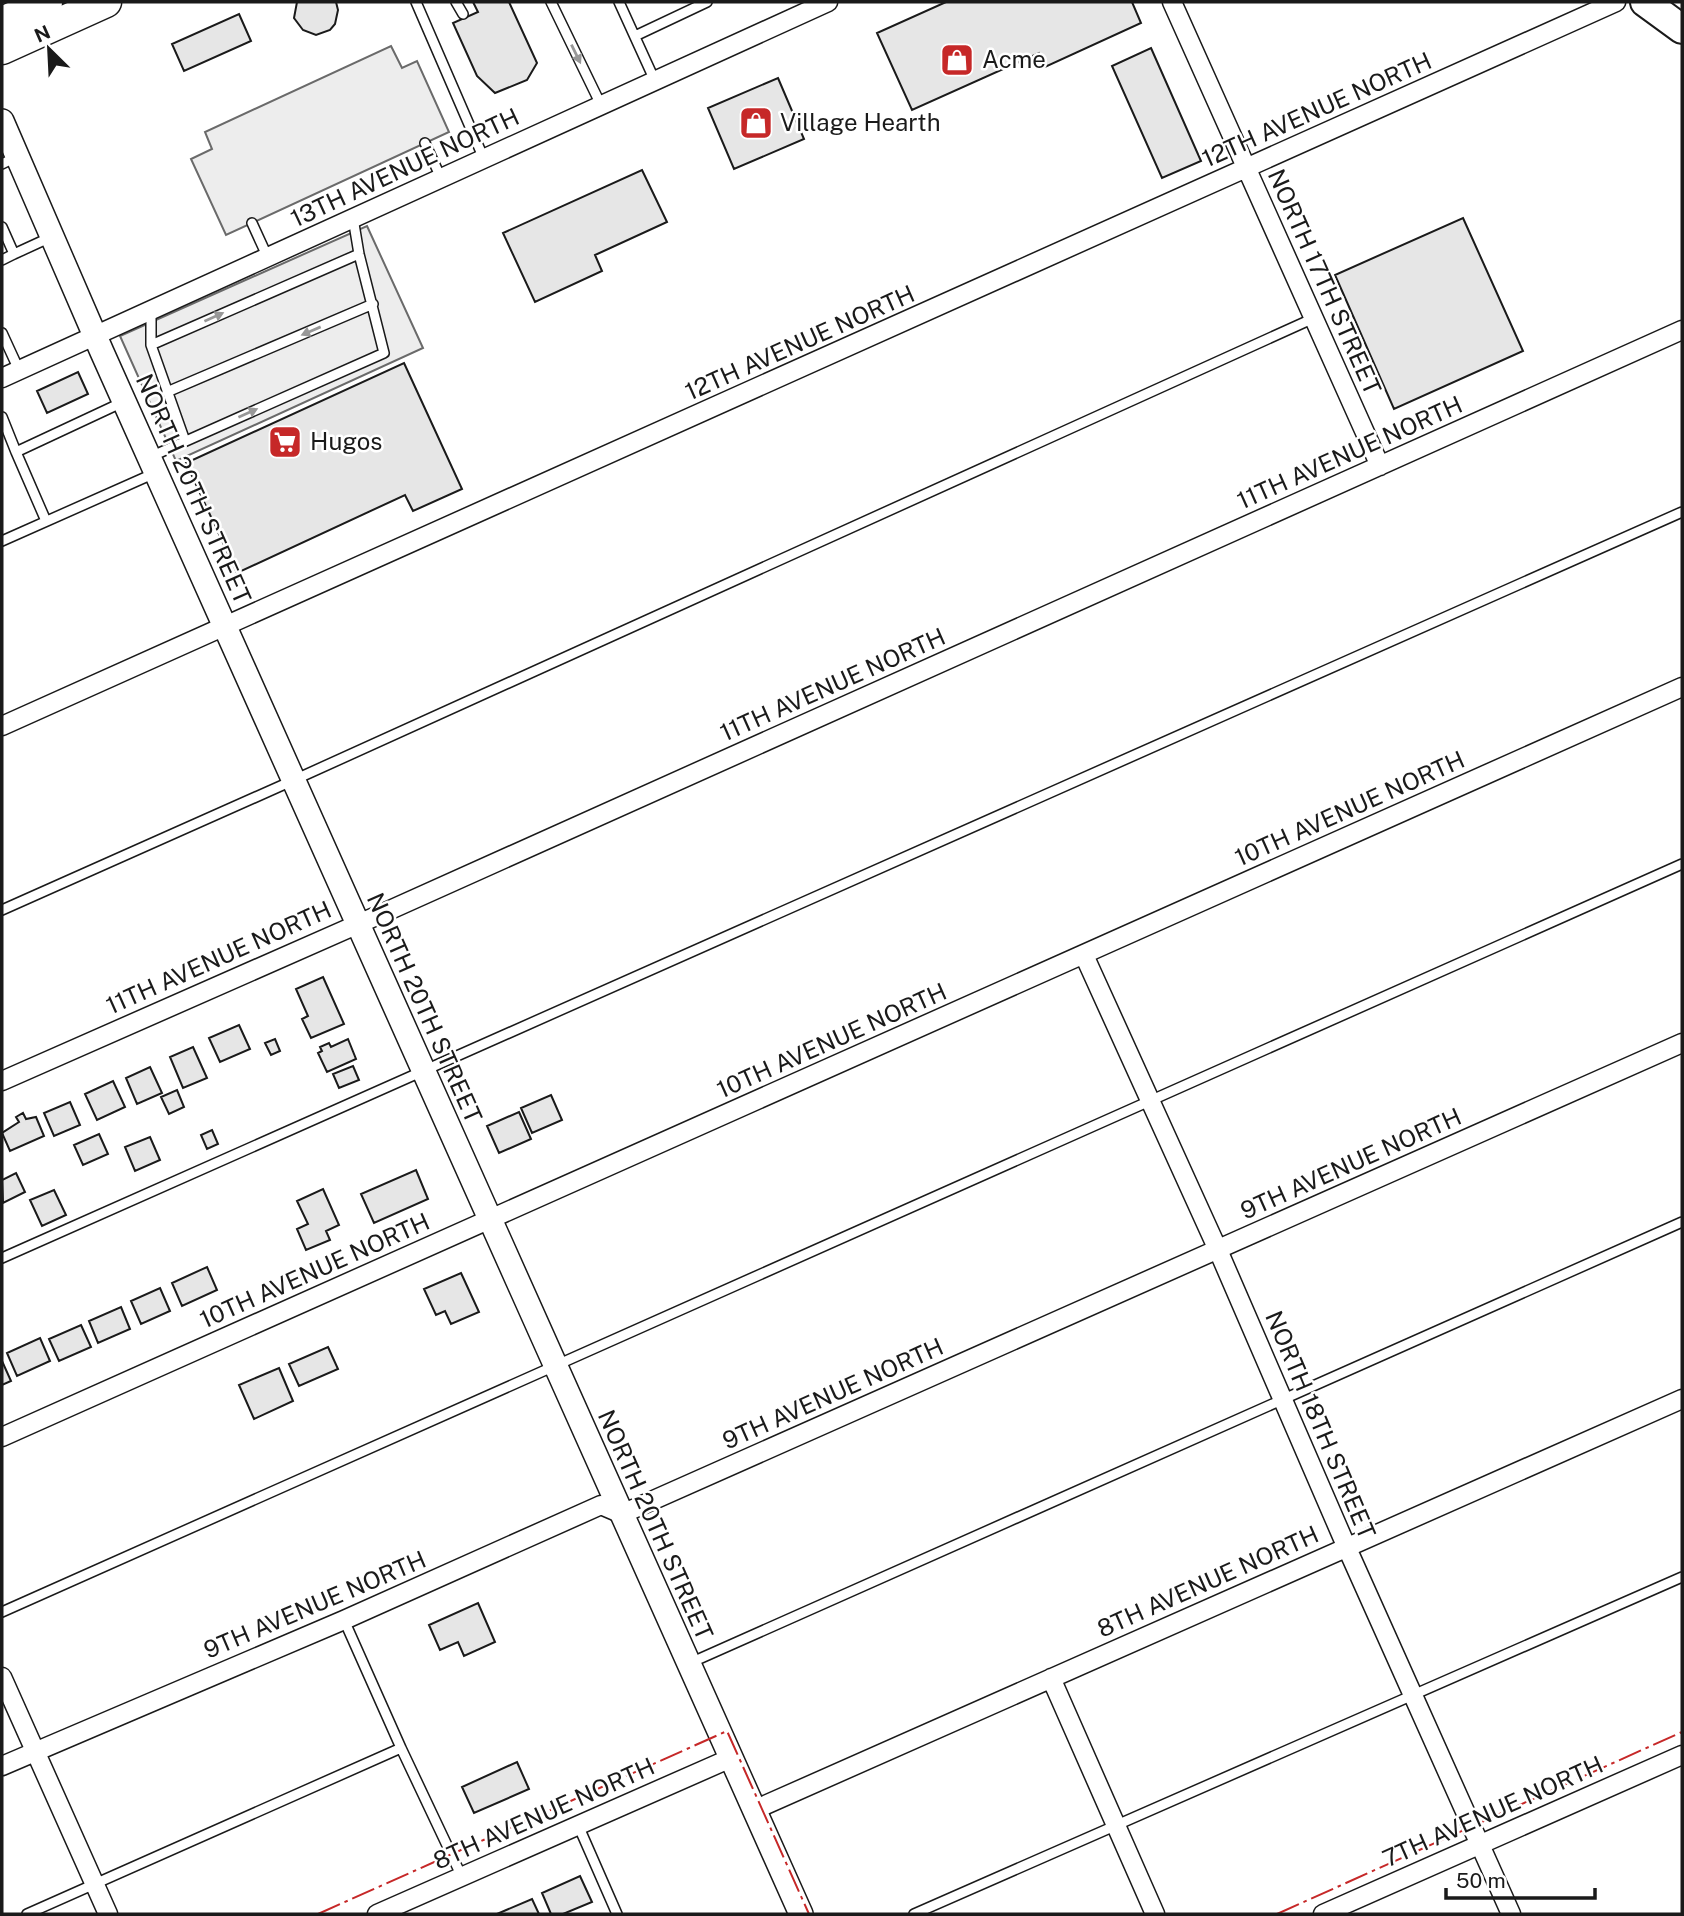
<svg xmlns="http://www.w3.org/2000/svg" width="1684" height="1916" font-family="'Public Sans',sans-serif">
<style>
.parking{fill:#ededed;stroke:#6a6a6a;stroke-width:2}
.building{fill:#e6e6e6;stroke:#1a1a1a;stroke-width:2}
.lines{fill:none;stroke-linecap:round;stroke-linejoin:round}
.service-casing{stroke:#1a1a1a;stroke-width:12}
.minor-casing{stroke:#1a1a1a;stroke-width:21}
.tertiary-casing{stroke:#1a1a1a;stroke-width:26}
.primary-casing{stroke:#1a1a1a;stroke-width:32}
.trunk-casing{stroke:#1a1a1a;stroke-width:33}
.service{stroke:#fff;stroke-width:9}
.minor{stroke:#fff;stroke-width:18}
.tertiary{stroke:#fff;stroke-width:23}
.primary{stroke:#fff;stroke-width:28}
.trunk{stroke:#fff;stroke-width:30}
.power{stroke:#c62828;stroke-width:2;stroke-dasharray:24 5 3.5 5;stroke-linecap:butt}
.oneway{fill:#989898}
.labels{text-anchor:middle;stroke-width:5;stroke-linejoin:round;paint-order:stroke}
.poi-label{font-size:24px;fill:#1a1a1a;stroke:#fff;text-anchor:start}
.street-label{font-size:24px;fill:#1a1a1a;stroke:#fff}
</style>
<rect width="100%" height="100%" fill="#fff"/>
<path class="parking" d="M391,46L402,68L417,61L449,132L226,235L191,159L212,149L205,132Z
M367,226L423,348L176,461L120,336Z"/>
<path class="building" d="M297,2H336L338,10L335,24L330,30L316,35L303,30L294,18Z
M473,2H509L537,63L527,80L495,93L477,76L453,23L478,12Z
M946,2H1132L1141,23L1045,67L1039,53L912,110L877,33Z
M239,14L251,41L184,71L172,44Z
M1151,48L1201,161L1162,178L1112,66Z
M778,78L804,139L734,169L708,108Z
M642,170L667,222L595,255L602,271L535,302L503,233Z
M1463,218L1523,351L1394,409L1335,275Z
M404,363L462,489L413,511L405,495L237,573L186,463Z
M78,372L88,394L47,413L37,391Z
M323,977L344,1024L311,1038L302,1019L308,1016L296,989Z
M239,1025L250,1049L220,1062L209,1038Z
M275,1039L280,1051L271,1055L265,1043Z
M348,1039L356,1059L327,1072L318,1053L322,1051L320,1047L329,1043L331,1047Z
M193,1047L207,1078L183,1088L170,1057Z
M353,1066L359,1080L339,1088L333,1074Z
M150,1067L162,1093L137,1104L126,1078Z
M113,1081L125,1107L97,1120L85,1094Z
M177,1090L184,1107L169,1114L161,1097Z
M551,1095L562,1120L532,1133L521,1108Z
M70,1102L80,1125L54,1136L44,1113Z
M519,1112L531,1139L499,1153L487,1126Z
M23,1113L26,1119L36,1117L44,1136L10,1151L2,1133L19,1122L16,1117Z
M212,1130L218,1144L207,1149L201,1135Z
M99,1134L108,1154L83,1165L74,1145Z
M150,1137L160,1160L135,1171L125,1147Z
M416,1170L428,1199L374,1223L361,1194Z
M16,1173L25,1192L3,1203L2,1180Z
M323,1189L339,1225L326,1231L330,1240L306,1250L297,1229L308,1224L297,1201Z
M54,1190L66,1215L42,1226L30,1200Z
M207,1267L217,1290L182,1306L172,1283Z
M461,1273L479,1312L451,1324L445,1311L436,1315L424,1289Z
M160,1288L170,1311L141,1324L131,1301Z
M121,1307L130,1329L98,1343L89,1321Z
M81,1325L91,1347L59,1361L49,1339Z
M40,1338L50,1361L17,1376L7,1353Z
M328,1347L338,1369L299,1386L289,1364Z
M2,1361L11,1381L2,1385Z
M279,1368L293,1401L254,1419L239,1385Z
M478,1603L495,1642L464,1656L458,1642L440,1650L429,1625Z
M517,1762L529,1789L474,1813L462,1787Z
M580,1876L592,1902L563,1914H551L542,1893Z
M532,1899L539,1914H497Z"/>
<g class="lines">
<defs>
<path id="service" d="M416,2L484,159
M456,2L463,14
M551,2L601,105
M619,2L655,81
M635,36L707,2
M425,143L441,178
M2,164L16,157
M252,223L268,258
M2,227L14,254L51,237
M2,260L14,254
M151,310V345L185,441
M2,333L19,370
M151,345L359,254
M167,392L373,304
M2,417L16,452
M150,457L384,353L359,254L353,218
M46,521L16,452L123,402
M2,541L155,473
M2,910L294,780L1314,318
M2,1258L1682,512
M2,1612L1682,864
M690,1663L1682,1222
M401,1748L462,1877
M578,1825L617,1914
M27,1914L401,1748L344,1620
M914,1914L1682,1577"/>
<path id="minor" d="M1172,2L1380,466
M2,378L828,2
M2,726L1616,2
M1084,955L1218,1250L1347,1548L1511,1914
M2,1081L381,914L1682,330
M2,1437L1682,687
M2,1677L108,1914
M1051,1678L1155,1914
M2,1766L344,1620L601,1505L622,1514L1682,1043
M754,1810L1682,1399
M377,1914L731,1758
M1323,1914L1682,1755"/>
<path id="tertiary" d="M2,121L102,352L801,1914"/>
<path id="primary" d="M1645,2L1682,29"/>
<path id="trunk" d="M2,22L47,2
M2,49L106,2"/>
</defs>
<use href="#service" class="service-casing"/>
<use href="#minor" class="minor-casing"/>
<use href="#tertiary" class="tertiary-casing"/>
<use href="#primary" class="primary-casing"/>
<use href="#trunk" class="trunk-casing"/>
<use href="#service" class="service"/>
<use href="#minor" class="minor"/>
<use href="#tertiary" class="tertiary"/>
<use href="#primary" class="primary"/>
<use href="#trunk" class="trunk"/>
<path class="power" d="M318,1914L727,1731L809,1914
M1277,1914L1682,1732"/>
</g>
<defs><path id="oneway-solid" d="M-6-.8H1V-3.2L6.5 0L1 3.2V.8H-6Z" transform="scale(1.75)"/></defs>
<g class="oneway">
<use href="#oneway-solid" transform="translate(576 54) rotate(64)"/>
<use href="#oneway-solid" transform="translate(214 317) rotate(-24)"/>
<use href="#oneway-solid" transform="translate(311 331) rotate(157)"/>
<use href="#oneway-solid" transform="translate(248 413) rotate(-24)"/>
</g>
<defs>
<symbol id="shop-square" viewBox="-11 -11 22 22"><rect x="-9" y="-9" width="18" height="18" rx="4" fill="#c62828" stroke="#fff"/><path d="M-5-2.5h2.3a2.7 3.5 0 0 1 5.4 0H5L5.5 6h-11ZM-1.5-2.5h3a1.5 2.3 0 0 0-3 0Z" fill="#fff"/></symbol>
<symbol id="supermarket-square" viewBox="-11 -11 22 22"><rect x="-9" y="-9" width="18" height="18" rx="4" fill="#c62828" stroke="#fff"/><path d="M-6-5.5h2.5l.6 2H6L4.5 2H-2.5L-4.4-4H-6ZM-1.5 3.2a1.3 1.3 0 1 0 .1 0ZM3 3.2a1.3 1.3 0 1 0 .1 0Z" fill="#fff"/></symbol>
</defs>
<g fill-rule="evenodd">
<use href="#shop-square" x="938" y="41" width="38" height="38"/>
<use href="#shop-square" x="737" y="104" width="38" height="38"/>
<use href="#supermarket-square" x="266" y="423" width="38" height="38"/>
</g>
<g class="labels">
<g class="poi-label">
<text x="982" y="68">Acme</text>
<text x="780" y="131">Village Hearth</text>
<text x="310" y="450">Hugos</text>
</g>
<g class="street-label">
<text transform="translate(1317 110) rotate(-24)" y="8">12TH AVENUE NORTH</text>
<text transform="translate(405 168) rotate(-25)" y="8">13TH AVENUE NORTH</text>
<text transform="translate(1324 282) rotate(66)" y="8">NORTH 17TH STREET</text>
<text transform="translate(800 343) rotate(-24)" y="8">12TH AVENUE NORTH</text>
<text transform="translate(1350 453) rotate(-24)" y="8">11TH AVENUE NORTH</text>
<text transform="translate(193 489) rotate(66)" y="8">NORTH 20TH STREET</text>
<text transform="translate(833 685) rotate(-24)" y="8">11TH AVENUE NORTH</text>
<text transform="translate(1350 809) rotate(-24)" y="8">10TH AVENUE NORTH</text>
<text transform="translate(219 958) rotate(-24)" y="8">11TH AVENUE NORTH</text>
<text transform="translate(424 1008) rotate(66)" y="8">NORTH 20TH STREET</text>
<text transform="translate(832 1041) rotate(-24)" y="8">10TH AVENUE NORTH</text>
<text transform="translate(1351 1164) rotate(-24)" y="8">9TH AVENUE NORTH</text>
<text transform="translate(315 1271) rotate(-24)" y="8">10TH AVENUE NORTH</text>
<text transform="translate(833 1394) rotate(-24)" y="8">9TH AVENUE NORTH</text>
<text transform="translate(1320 1425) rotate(67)" y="8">NORTH 18TH STREET</text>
<text transform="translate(655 1525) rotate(66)" y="8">NORTH 20TH STREET</text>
<text transform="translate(1208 1582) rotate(-24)" y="8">8TH AVENUE NORTH</text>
<text transform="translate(315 1605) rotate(-23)" y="8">9TH AVENUE NORTH</text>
<text transform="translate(1493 1812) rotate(-24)" y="8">7TH AVENUE NORTH</text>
<text transform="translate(544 1814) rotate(-24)" y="8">8TH AVENUE NORTH</text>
</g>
</g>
<rect width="1684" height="1916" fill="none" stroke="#1a1a1a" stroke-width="7"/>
<g transform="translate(49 49) rotate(336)" stroke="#ffffff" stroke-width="5" paint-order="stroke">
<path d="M0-5L12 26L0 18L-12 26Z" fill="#1a1a1a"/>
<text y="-10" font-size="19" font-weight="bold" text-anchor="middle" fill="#1a1a1a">N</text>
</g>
<path d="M1446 1888v10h149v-10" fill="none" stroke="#1a1a1a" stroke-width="3.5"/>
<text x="1456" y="1888" font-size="21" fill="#1a1a1a" stroke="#ffffff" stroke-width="5" paint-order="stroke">50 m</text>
</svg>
